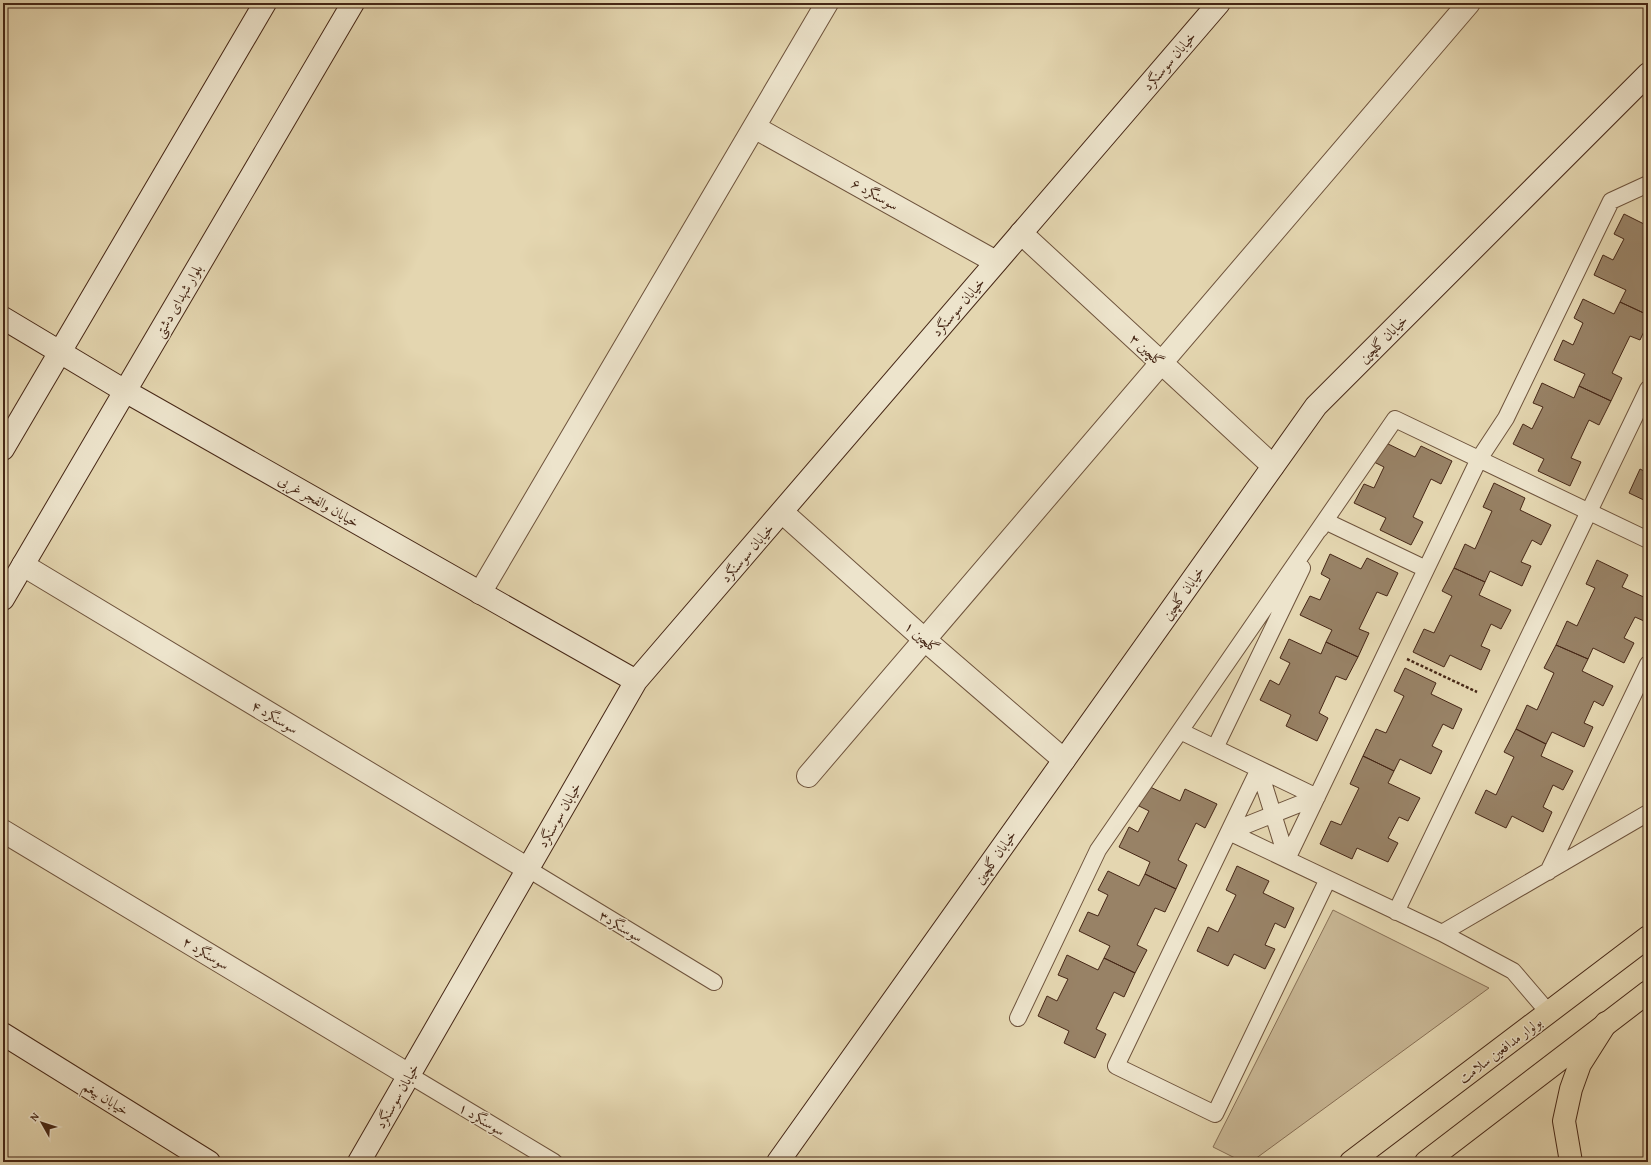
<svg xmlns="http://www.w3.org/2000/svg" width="1651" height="1165" font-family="'Gentium Book Plus',Amiri,serif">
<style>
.green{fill:#c9b896;stroke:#887056}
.building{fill:#988266;stroke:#462716}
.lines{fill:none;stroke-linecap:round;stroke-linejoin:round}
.lane-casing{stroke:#6e533c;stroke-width:18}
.street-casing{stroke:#6e533c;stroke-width:24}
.secondary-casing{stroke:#462716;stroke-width:24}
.primary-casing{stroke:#462716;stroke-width:24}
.highway-casing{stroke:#462716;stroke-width:24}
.path{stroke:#462716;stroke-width:2.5;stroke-dasharray:3 2;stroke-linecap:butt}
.lane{stroke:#ede4cc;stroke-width:16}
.street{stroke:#ede4cc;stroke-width:22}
.secondary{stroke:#ede4cc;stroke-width:22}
.primary{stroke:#e4d6b0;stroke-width:22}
.highway{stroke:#e4d6b0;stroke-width:22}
.labels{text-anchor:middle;stroke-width:3;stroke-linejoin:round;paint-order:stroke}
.street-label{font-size:14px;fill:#462716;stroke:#ede4cc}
</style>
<rect width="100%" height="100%" fill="#e4d6b0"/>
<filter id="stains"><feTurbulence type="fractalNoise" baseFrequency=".005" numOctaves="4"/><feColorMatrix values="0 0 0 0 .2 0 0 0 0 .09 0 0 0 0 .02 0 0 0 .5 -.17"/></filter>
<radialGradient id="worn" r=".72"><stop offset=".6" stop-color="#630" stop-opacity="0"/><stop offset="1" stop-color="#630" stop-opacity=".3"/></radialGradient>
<path class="green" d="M1333,910L1489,988L1251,1162H1243L1213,1147Z"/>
<path class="building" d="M1624,214L1648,226V315L1620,302L1626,290L1594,275L1603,255L1613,260L1624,239L1614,234Z
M1583,299L1614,314L1620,302L1648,315V323L1640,340L1630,336L1612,373L1622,378L1611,401L1579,386L1585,374L1554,360L1563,340L1573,345L1583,323L1574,318Z
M1542,383L1574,398L1579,386L1611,401L1599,425L1589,420L1571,458L1581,462L1570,486L1538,471L1544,459L1513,444L1523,424L1532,429L1543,407L1533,403Z
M1384,442L1415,457L1421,446L1452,461L1441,484L1431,479L1413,517L1423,522L1411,545L1380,530L1386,518L1354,503L1364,484L1374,488L1384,467L1374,462Z
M1640,469L1648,473V502L1629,493Z
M1494,483L1525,498L1520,510L1551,525L1541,545L1532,540L1521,562L1531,566L1522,586L1490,571L1485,582L1454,568L1465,544L1475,549L1492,511L1483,507Z
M1330,554L1361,569L1367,558L1398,573L1387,596L1377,592L1359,629L1369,633L1358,657L1326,642L1332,630L1300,615L1310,596L1320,600L1330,579L1321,574Z
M1597,560L1628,575L1622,587L1648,599V614L1644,621L1635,617L1624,638L1634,643L1624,663L1593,648L1588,659L1556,645L1567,621L1577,626L1595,588L1586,584Z
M1454,568L1485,582L1479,595L1511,610L1501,629L1491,624L1481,646L1490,650L1481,670L1450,655L1444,667L1413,652L1424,629L1434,633L1452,596L1442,591Z
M1289,639L1321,654L1326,642L1358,657L1346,680L1336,676L1319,713L1328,718L1317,741L1286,726L1291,715L1260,700L1270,680L1279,685L1290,663L1280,658Z
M1556,645L1588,659L1582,671L1613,686L1603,706L1594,701L1584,723L1593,727L1584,747L1552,732L1546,744L1516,729L1527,705L1537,710L1554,673L1544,668Z
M1405,668L1436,683L1431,694L1462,709L1453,729L1443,724L1432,746L1442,751L1431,774L1400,759L1394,771L1363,756L1376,729L1386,733L1404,696L1394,691Z
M1516,729L1546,744L1541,756L1573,771L1563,790L1553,785L1543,807L1552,812L1543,832L1512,816L1506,828L1475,813L1486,790L1496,795L1514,757L1504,752Z
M1363,756L1394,771L1388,783L1420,798L1408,821L1399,817L1388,838L1398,843L1388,862L1357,848L1352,859L1320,844L1331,821L1341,825L1359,788L1350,784Z
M1148,786L1180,801L1185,789L1217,804L1205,828L1196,823L1178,860L1187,865L1176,889L1145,874L1150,862L1119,847L1129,827L1138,832L1149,811L1139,806Z
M1237,866L1269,881L1263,893L1294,908L1285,928L1275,923L1265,945L1275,949L1265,969L1234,954L1228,966L1197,951L1208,927L1218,932L1236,895L1226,890Z
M1108,871L1139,886L1145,874L1176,889L1165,912L1155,908L1137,945L1147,950L1135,973L1104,958L1110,946L1079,931L1088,912L1098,916L1108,895L1098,890Z
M1067,955L1098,970L1104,958L1135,973L1124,997L1114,992L1096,1029L1106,1034L1095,1058L1064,1043L1069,1031L1038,1016L1047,996L1057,1001L1068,979L1058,975Z"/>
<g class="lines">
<defs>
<path id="lane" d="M1320,529L1325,521L1426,569
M1180,731L1317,797
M1215,748L1302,568
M1259,769L1116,1066L1215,1114L1328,879
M1259,769L1287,859
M1229,832L1442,933L1513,971L1549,1013
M1229,832L1317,797
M1287,859L1479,459L1506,418L1611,201L1648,184
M528,869L714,982
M1548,872L1648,664
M1396,912L1648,389
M1442,933L1648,813
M1018,1018L1098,850L1395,419L1648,540
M409,1075L554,1162"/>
<path id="street" d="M754,127L996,262
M1021,233L1273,466
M782,512L925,640L1064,760
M23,565L528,869
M480,593L827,3
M808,776L1469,3
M3,831L409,1075"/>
<path id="secondary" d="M3,318L125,391L636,681
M3,449L265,3
M3,599L353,3
M3,1034L209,1162
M359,1162L636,681L1219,3
M778,1162L1316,406L1648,74"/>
<path id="primary" d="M1351,1162L1648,937
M1426,1162L1648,992"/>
<path id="highway" d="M1571,1162L1564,1121L1571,1089L1580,1064L1606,1023"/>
</defs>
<use href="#lane" class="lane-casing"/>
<use href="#street" class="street-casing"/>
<use href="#secondary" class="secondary-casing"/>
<use href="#primary" class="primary-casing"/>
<use href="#highway" class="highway-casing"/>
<path class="path" d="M1407,659L1477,692"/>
<use href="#lane" class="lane"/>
<use href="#street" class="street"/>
<use href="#secondary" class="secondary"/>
<use href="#primary" class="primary"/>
<use href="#highway" class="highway"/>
</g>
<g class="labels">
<g class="street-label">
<text transform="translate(1169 61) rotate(-49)" y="5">خیابان سوسنگرد</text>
<text transform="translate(875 194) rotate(29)" y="5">سوسنگرد ۶</text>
<text transform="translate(178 301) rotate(-60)" y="5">بلوار شهدای دشتی</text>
<text transform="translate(958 307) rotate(-49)" y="5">خیابان سوسنگرد</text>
<text transform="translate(1383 339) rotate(-45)" y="5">خیابان گلچین</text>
<text transform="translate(1147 350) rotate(43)" y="5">گلچین ۳</text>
<text transform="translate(319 501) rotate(30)" y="5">خیابان والفجر غربی</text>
<text transform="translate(747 553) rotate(-49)" y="5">خیابان سوسنگرد</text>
<text transform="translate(1183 593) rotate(-55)" y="5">خیابان گلچین</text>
<text transform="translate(922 637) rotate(41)" y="5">گلچین ۱</text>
<text transform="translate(275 717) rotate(31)" y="5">سوسنگرد ۴</text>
<text transform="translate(559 815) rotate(-60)" y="5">خیابان سوسنگرد</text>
<text transform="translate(995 857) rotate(-55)" y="5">خیابان گلچین</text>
<text transform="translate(621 926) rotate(31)" y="5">سوسنگرد۳</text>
<text transform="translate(206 953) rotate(31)" y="5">سوسنگرد ۲</text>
<text transform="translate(1500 1050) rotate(-37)" y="5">بولوار مدافعین سلامت</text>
<text transform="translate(397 1096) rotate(-60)" y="5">خیابان سوسنگرد</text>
<text transform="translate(106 1098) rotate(32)" y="5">خیابان بیغم</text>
<text transform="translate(482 1119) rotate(31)" y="5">سوسنگرد ۱</text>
</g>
</g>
<rect width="1651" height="1165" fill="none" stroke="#e4d6b0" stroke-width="16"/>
<rect x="4" y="4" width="1643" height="1157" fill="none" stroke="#462716" stroke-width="2"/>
<rect x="8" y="8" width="1635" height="1149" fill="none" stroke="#462716"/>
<g transform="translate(42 1123) rotate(309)" stroke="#ede4cc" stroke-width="3" paint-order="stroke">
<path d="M0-3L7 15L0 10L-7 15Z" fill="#462716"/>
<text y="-6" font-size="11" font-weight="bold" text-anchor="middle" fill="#462716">N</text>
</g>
<rect width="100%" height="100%" filter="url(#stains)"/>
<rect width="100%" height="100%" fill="url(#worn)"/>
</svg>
